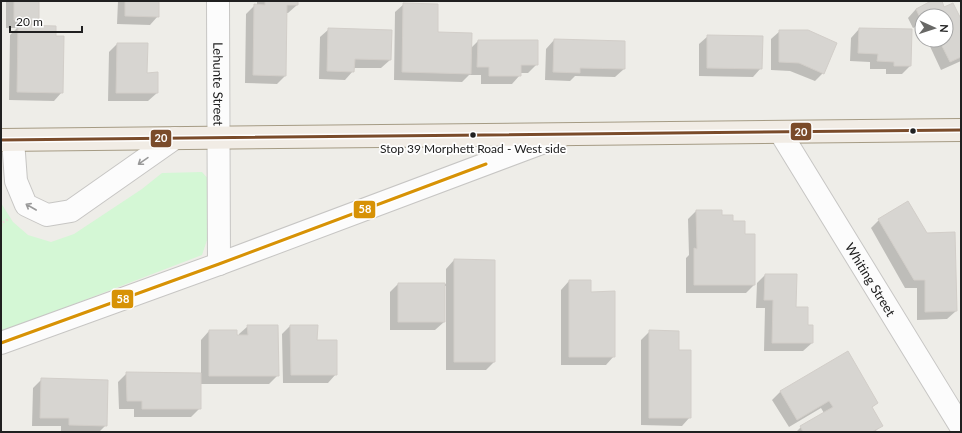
<svg xmlns="http://www.w3.org/2000/svg" width="962" height="433" font-family="Lato,sans-serif">
<style>
.park{fill:#d4f7d5}
.shadow{fill:#0003}
.building{fill:#d7d5d1;stroke:#d2cec9}
.lines{fill:none;stroke-linecap:round;stroke-linejoin:round}
.minor-casing{stroke:#c7c6c4;stroke-width:24}
.major-casing{stroke:#a59b84;stroke-width:24}
.path{stroke:#ecdcd9;stroke-width:2.5;stroke-dasharray:2 2;stroke-linecap:butt}
.minor{stroke:#fcfcfc;stroke-width:22}
.major{stroke:#f1ece5;stroke-width:22}
.bus-1-casing{stroke:#fff;stroke-width:6}
.bus-2-casing{stroke:#fff;stroke-width:6}
.bus-1{stroke:#7a4b2a;stroke-width:3}
.bus-2{stroke:#d79205;stroke-width:3}
.oneway{stroke:#999}
.bus-dot{fill:#202020;stroke:#fff;stroke-width:1.5}
.labels{text-anchor:middle;stroke-width:3.5;stroke-linejoin:round;paint-order:stroke}
.bus-label{font-size:12px;fill:#202020;stroke:#fff}
.street-label{font-size:13px;fill:#202020;stroke:#fff}
.line-badge{stroke:#fff;stroke-width:1.5}
.badge-label{font-size:11px;text-anchor:middle;font-weight:bold;fill:#fff}
</style>
<rect width="100%" height="100%" fill="#eeede8"/>
<path class="park" d="M202,172L209,180L208,237L202,255L1,332V203L13,222L28,235L51,242L74,234L142,189L162,173Z"/>
<path class="shadow" d="M6,1H38V20L31,27L55,37L62,92L54,101L9,100L10,35L17,28H6Z
M118,1H158V16L150,25L117,24Z
M257,1H297V5L288,13H286L285,76L277,84L245,83L246,14L255,5H257Z
M933,1H940L944,8L961,21V61L941,70L927,40H946V16H922V31L919,25L913,28L908,18L916,9Z
M404,4L437,33L471,48L478,41H537V64L528,73H520V75L512,84H481V75H469L462,82L394,80L395,12Z
M329,29L390,60L381,68H353V71L345,80L319,79L320,37Z
M859,29L910,66L902,74H886V69H870V62L850,61L851,38Z
M780,31L823,73L815,81L790,71L771,70V39Z
M708,36L761,68L753,77L699,76V44Z
M554,40L624,69L615,77L575,76L570,81L545,80L546,49Z
M117,44L146,74L157,93L148,101H108L109,52Z
M961,203V254H960V204Z
M697,210L721,216L732,222L744,235L754,285L746,293H686V258L689,255L688,219Z
M879,220L956,311L947,319L917,320V288H905L871,228Z
M454,260L494,362L486,370H446V286H444V322L435,330H390V292L398,284H446V269Z
M765,275L795,308L807,326L812,343L803,351H764L765,308H756L757,283Z
M569,281L614,356L606,365H561V290Z
M248,326L278,375L269,384H200V408L191,417H134V409H119L118,382L127,373L201,374V340L209,331L239,336V334Z
M290,326L316,341L336,374L328,383H283L282,334Z
M650,331L690,417L682,426L641,425V340Z
M42,379L106,425L99,432H61V426H32L33,388Z
M781,391L877,403L871,408L881,425L875,432H796L801,427L824,413L821,408L789,427L772,400Z"/>
<path class="building" d="M14,1H39V20H14Z
M125,1H159V17L125,16Z
M265,1H298V5H287L286,76L253,75L254,4L265,5Z
M931,1H942L944,7L953,3L961,19V57L950,62L939,40H946V16H922L921,20L916,9Z
M403,3L438,4V32L472,33L471,74L402,72Z
M18,25L56,26V36H64L63,93L17,92Z
M328,28L392,30L391,60L355,59L354,72L327,71Z
M859,28L912,29L911,66H894V62L877,61L878,54L858,53Z
M779,30H808L837,43L824,74L799,63L779,62Z
M707,35L763,36L762,69L707,68Z
M554,39L625,41V69L580,68V73L553,72Z
M478,40H538V65H521V76H489V67H477Z
M117,43H148L147,73L158,72V93H116Z
M908,201L927,233L955,232L957,311L925,312V280H914L878,219Z
M696,210H722V215H733V221H745V234H755V285H694V248L697,249Z
M454,259L495,260V362H454Z
M765,274H797L796,307H808V325H813V343H772L773,300H764Z
M569,280H591V292L615,291V357H569Z
M398,283H445V322H398Z
M247,325H278L279,376H209V330H237V335H248Z
M290,325H318L317,340H337V375H291Z
M649,330L679,331V350H691V418H649Z
M848,351L878,403L872,407L883,426L872,432H803L800,426L833,407L829,401L797,420L780,391Z
M126,372L201,373V409H142V401H127Z
M41,378L108,380L107,426L69,425V418H40Z"/>
<g class="lines">
<defs>
<g id="minor">
<path id="s1" d="M218,1L219,264"/>
<path id="s2" d="M780,132L961,427"/>
<path d="M13,140L16,181L26,205L47,215L71,211L175,138"/>
<path d="M1,343L219,264L563,135"/>
</g>
<path id="major" d="M1,140L961,130"/>
</defs>
<use href="#minor" class="minor-casing"/>
<use href="#major" class="major-casing"/>
<path class="path" d="M1,226L2,223L8,219"/>
<use href="#minor" class="minor"/>
<use href="#major" class="major"/>
<defs>
<path id="bus-1" d="M1,140L961,130"/>
<path id="bus-2" d="M1,343L219,264L486,164"/>
</defs>
<use href="#bus-1" class="bus-1-casing"/>
<use href="#bus-2" class="bus-2-casing"/>
<use href="#bus-1" class="bus-1"/>
<use href="#bus-2" class="bus-2"/>
</g>
<defs><path id="oneway-shaft" d="M-6 0H5M1.5-3L5.5 0L1.5 3" fill="none" stroke-width="1.6" stroke-linecap="round" stroke-linejoin="round"/></defs>
<g class="oneway">
<use href="#oneway-shaft" transform="translate(143 161) rotate(145)"/>
<use href="#oneway-shaft" transform="translate(31 207) rotate(-150)"/>
</g>
<g class="bus-dot">
<circle cx="913" cy="131" r="3.5"/>
<circle cx="473" cy="135" r="3.5"/>
</g>
<g class="labels">
<g class="bus-label">
<text x="473" y="153">Stop 39 Morphett Road - West side</text>
</g>
<g class="street-label">
<text dy="5" stroke="none"><textPath href="#s1" startOffset="83">Lehunte Street</textPath></text>
<text dy="5" stroke="none"><textPath href="#s2" startOffset="173">Whiting Street</textPath></text>
</g>
</g>
<g class="line-badge">
<rect x="790" y="122" width="22" height="19" rx="4" fill="#7a4b2a"/>
<rect x="150" y="129" width="22" height="19" rx="4" fill="#7a4b2a"/>
<rect x="353" y="200" width="23" height="19" rx="4" fill="#d79205"/>
<rect x="111" y="289" width="23" height="20" rx="4" fill="#d79205"/>
</g>
<g class="badge-label">
<text x="801" y="136">20</text>
<text x="161" y="142">20</text>
<text x="365" y="213">58</text>
<text x="123" y="303">58</text>
</g>
<rect width="962" height="433" fill="none" stroke="#202020" stroke-width="4"/>
<g transform="translate(934 28) rotate(93)"><circle r="19" fill="#ffffff" stroke="#a6a6a6"/>
<path d="M0-3L7 15L0 10L-7 15Z" fill="#686866"/>
<text y="-6" font-size="11" font-weight="bold" text-anchor="middle" fill="#202020">N</text>
</g>
<path d="M10 26v6h72v-6" fill="none" stroke="#202020" stroke-width="2"/>
<text x="16" y="26" font-size="12" fill="#202020" stroke="#ffffff" stroke-width="3" paint-order="stroke">20 m</text>
</svg>
